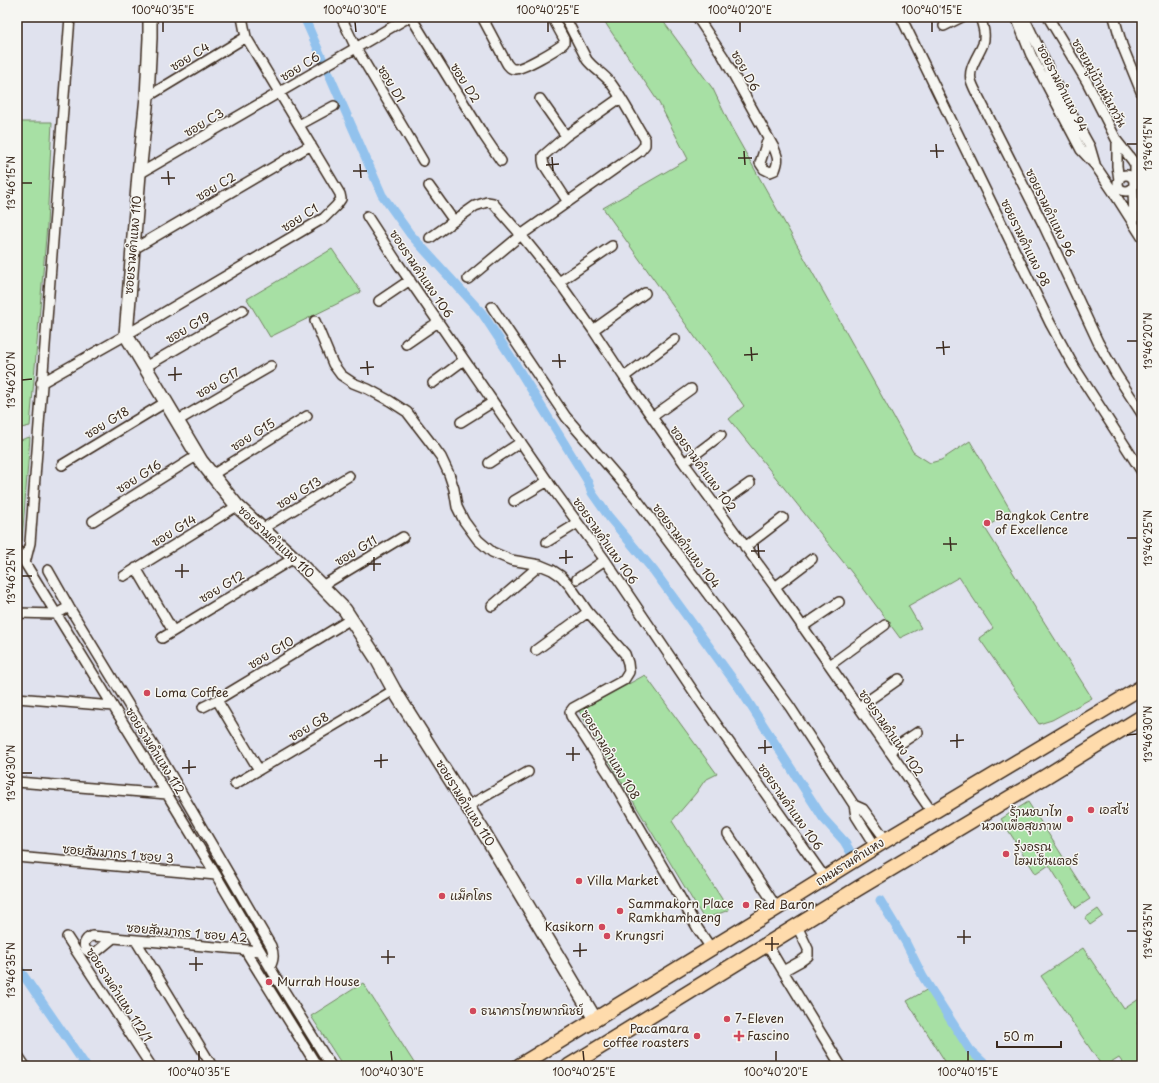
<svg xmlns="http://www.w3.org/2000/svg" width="1159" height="1083" font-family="'Playpen Sans','Playpen Sans Thai',sans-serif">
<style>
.green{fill:#a7e0a4;stroke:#718561}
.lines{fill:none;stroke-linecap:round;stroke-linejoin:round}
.canal{stroke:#92c2ed;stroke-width:9}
.street-casing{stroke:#3b2a1e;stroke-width:12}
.secondary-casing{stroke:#3b2a1e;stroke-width:16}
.primary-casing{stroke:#3b2a1e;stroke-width:17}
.street{stroke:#f6f6f2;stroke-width:9}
.secondary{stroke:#f6f6f2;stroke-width:13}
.primary{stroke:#fedbac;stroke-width:14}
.ticks{fill:none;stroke:#3b2a1e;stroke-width:1.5}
.poi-dot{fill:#d1495b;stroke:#f6f6f2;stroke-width:1.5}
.labels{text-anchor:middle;stroke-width:3;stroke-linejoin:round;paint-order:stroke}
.street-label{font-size:12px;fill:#3b2a1e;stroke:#f6f6f2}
.poi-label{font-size:12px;fill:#3b2a1e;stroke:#f6f6f2;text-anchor:start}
.neatline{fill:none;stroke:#3b2a1e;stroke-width:1.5}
.ticks-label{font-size:10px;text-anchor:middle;fill:#3b2a1e}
</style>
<rect width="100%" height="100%" fill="#e0e2ee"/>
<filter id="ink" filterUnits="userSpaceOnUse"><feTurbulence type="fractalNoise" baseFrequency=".025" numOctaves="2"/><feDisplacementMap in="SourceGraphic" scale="8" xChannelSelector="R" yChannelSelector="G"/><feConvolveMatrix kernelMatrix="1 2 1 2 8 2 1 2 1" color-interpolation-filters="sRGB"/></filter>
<g filter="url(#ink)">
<path class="green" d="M602,17H660L713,89L731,127L913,452L930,463L941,460L970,441L1011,511L985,528L1092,698L1052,720L1039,724L979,638L993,628L959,577L908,606L921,628L900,638L852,573L729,419L744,406L603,208L688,159L659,103L608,27Z
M17,121L18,122H52L47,225L30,426L17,429Z
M332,249L361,292L270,337L247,299Z
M30,437L22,541L19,542L17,539V441Z
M645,675L717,774L705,780L696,793L672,821L729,910L704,919L579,711Z
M1028,802L1090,899L1076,908L1049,865L1036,874L1001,819Z
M1098,909L1103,916L1090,925L1085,918Z
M1083,948L1124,1009L1142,997V1019L1137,1023L1142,1031V1066H1125L1119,1058L1106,1066H1102L1041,976Z
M363,983L416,1066H343L311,1016Z
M930,988L965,1048L983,1066H948L907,1001Z"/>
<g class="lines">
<path class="canal" d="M304,17L382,195L410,234L482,313L511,357L587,480L592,493L609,517L654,571L740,689L823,818L844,841L854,858
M880,900L906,943L923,977L970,1050L987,1066
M17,966L86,1066"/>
<defs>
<path id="street" d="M341,17L356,48L423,161
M411,17L484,136L501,161
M482,17L507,64C509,66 510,69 514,69C522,70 558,49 564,43V39L552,17
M697,17L723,56L774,148C778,158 779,160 775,170L770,172L764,169L760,163L768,138
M901,17L1050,323L1073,365L1142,472
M980,17C983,26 986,35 983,44C979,55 968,68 971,80C972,84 974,88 976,92L1043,224L1098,342L1116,374L1142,414
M1016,17L1031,55L1081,150L1095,165L1114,193L1142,237
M1024,17L1060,93L1090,147L1095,164
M1048,17L1087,82L1117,141L1132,160L1135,165V183
M1114,17L1122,45L1142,94
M944,26L962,17
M147,97L246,37
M540,99L566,136
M299,125L334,106
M1117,141V166L1119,180
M139,174L409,17
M1118 183a8 8 0 1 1 16 0a8 8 0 1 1-16 0Z
M429,186L454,221
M1133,188L1134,222
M568,202L544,165L543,160V156L566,136L620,98
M367,216L397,262L553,489L605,560L698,698L825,878
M430,238L475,206L487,202L493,203L521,235L559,282L593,330L624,377L684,463L775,587L932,812
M132,250L311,145
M468,279L521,235L640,151L645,145V139C633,120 623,99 610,82C604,74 594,69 587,60L566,19
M559,282L612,246
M379,301L410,280
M492,307L566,417L635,497L736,632L790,707L854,805L856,816L875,846
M315,321L333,364L341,375L353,383L368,389L390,401L407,412L430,442L441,457L449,474L454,489L457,507L464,521L478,540L492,552L511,560L540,565L552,570L561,576L570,586L588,612L625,654L628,663L629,672L624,680L573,708L570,712L571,716L610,776L676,890L698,929L711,948
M593,330L645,293
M406,344L438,322
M145,367L243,310
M624,377L675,339
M41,383L126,335L324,218L336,206L341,199L340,194L246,37L242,17
M433,383L464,360
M652,417L691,389
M177,421L271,366
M461,422L493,402
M489,463L521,442
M684,463L721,435
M62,465L166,402
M212,475L307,416
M514,501L548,481
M716,507L750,483
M93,521L198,455
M262,529L349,476
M547,542L578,523
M745,547L783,518
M17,550L167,794L216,875L278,981L331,1066
M25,563L30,543L70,17
M136,568L173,631
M48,570L69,607L170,773L271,946C274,954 274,959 270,967
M124,576L237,506
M577,579L605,560
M322,586L403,537
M775,587L812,559
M492,606L540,565
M17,613L56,614L69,607
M802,627L839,602
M162,638L294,558
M536,650L588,612
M830,665L885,625
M17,698L113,706
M217,700L259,770
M203,707L217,700L351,619
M859,707L899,679
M889,751L918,732
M17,782L167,794
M235,784L394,690
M854,805L863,809L886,840
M468,806L528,772
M728,834L777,908
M17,857L216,875
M67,937L151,1066
M112,939L95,953C83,953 80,941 92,936L260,951
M136,941L212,1066
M767,944L783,971L841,1066
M245,950L317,1066
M783,971L801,961L808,956V949L797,926
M17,1054L25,1066"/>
<path id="secondary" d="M150,17V38L147,97L139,174L126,335L201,461L237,506L294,558L345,610L377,659L394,690L486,836L595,1019"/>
<path id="primary" d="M519,1066L777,908L886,840L1142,687
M569,1066L857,889L1043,778L1142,717"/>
</defs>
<use href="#street" class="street-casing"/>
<use href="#secondary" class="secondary-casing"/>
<use href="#primary" class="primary-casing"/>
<use href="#street" class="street"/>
<use href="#secondary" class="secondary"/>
<use href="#primary" class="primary"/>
</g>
</g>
<path class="ticks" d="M163,22V32M355,22L356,32M548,22V32M740,22V32M932,22V32M936,144L937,158M1127,144H1137M744,151L745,165M930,151H944M552,157L553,171M738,158H752M360,164L361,178M546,165L559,164M168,171L169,185M353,171H367M161,178H175M22,183H32M943,341L944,355M1127,341H1137M751,347L752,361M936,348L950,347M559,354L560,368M744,355L758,354M367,361L368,375M552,361H566M175,367V381M360,368L374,367M168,375L182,374M22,380L32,379M950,537L951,551M1127,538H1137M758,544L759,558M943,544H957M566,550V564M751,551H765M374,557V571M559,558L573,557M182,564V578M367,564H381M175,571H189M22,576H32M957,734V748M1127,735L1137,734M765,740V754M950,741L964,740M573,747V761M758,748L772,747M381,754V768M566,754H580M189,760V774M374,761L388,760M182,768L196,767M22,773H32M964,930V944M1127,931H1137M772,937V951M957,937H971M580,943V957M765,944H779M388,950V964M573,951L587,950M196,957V971M381,957H395M189,964H203M22,970H32M199,1051V1061M391,1051L392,1061M583,1051L584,1061M776,1051V1061M968,1051V1061"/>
<g class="poi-dot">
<circle cx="987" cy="523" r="4"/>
<circle cx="147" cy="693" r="4"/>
<circle cx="1091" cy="810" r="4"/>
<circle cx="1070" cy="819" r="4"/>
<circle cx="1006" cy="854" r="4"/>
<circle cx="579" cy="881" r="4"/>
<circle cx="442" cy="896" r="4"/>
<circle cx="746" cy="905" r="4"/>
<circle cx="620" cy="911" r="4"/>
<circle cx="602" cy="927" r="4"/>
<circle cx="607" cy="936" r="4"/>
<circle cx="269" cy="982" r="4"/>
<circle cx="473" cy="1011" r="4"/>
<circle cx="727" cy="1019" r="4"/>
<circle cx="697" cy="1036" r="4"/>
<path d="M737 1030h4v4h4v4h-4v4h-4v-4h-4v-4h4z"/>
</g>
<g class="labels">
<g class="street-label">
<text transform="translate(190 57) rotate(-31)" y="4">ซอย C4</text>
<text transform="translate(300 67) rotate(-31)" y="4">ซอย C6</text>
<text transform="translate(745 71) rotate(61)" y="4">ซอย D6</text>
<text transform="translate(465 83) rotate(58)" y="4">ซอย D2</text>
<text transform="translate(1099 83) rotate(61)" y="4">ซอยหมู่บ้านนันทวัน</text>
<text transform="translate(391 84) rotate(59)" y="4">ซอย D1</text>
<text transform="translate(1062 88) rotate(63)" y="4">ซอยรามคําแหง 94</text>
<text transform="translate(204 123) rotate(-30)" y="4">ซอย C3</text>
<text transform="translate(216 187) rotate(-30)" y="4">ซอย C2</text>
<text transform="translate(1050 213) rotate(64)" y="4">ซอยรามคําแหง 96</text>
<text transform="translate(300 218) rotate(-32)" y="4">ซอย C1</text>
<text transform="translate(1025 243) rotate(64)" y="4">ซอยรามคําแหง 98</text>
<text transform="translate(133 245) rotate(-85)" y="4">ซอยรามคำแหง 110</text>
<text transform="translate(421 274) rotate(56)" y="4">ซอยรามคําแหง 106</text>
<text transform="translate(188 328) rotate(-30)" y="4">ซอย G19</text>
<text transform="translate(218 383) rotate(-30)" y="4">ซอย G17</text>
<text transform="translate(107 423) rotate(-31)" y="4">ซอย G18</text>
<text transform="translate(253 435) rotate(-32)" y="4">ซอย G15</text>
<text transform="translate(703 469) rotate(54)" y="4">ซอยรามคําแหง 102</text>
<text transform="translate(139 477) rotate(-32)" y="4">ซอย G16</text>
<text transform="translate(299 493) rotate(-31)" y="4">ซอย G13</text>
<text transform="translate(174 531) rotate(-31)" y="4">ซอย G14</text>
<text transform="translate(605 541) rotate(55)" y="4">ซอยรามคําแหง 106</text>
<text transform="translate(276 542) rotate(43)" y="4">ซอยรามคำแหง 110</text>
<text transform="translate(686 546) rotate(53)" y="4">ซอยรามคําแหง 104</text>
<text transform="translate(356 551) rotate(-31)" y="4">ซอย G11</text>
<text transform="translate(222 587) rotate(-31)" y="4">ซอย G12</text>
<text transform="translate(271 653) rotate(-31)" y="4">ซอย G10</text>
<text transform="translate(309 727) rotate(-31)" y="4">ซอย G8</text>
<text transform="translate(891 733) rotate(55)" y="4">ซอยรามคําแหง 102</text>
<text transform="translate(155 751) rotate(58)" y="4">ซอยรามคำแหง 112</text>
<text transform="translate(610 755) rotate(59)" y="4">ซอยรามคำแหง 108</text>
<text transform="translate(465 803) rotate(58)" y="4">ซอยรามคำแหง 110</text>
<text transform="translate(790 807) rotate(55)" y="4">ซอยรามคําแหง 106</text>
<text transform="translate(118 854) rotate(5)" y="4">ซอยสัมมากร 1 ซอย 3</text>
<text transform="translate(850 862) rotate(-32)" y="4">ถนนรามคำแหง</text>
<text transform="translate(187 933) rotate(5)" y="4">ซอยสัมมากร 1 ซอย A2</text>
<text transform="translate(119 995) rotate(57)" y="4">ซอยรามคำแหง 112/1</text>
</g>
<g class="poi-label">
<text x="995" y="520">Bangkok Centre<tspan x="995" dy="14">of Excellence</tspan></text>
<text x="155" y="697">Loma Coffee</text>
<text x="1099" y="814">เอสโซ่</text>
<text x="1062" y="816" text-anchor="end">ร้านชบาไท<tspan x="1062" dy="14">นวดเพื่อสุขภาพ</tspan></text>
<text x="1014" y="851">รุ่งอรุณ<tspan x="1014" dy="14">โฮมเซ็นเตอร์</tspan></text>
<text x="587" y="885">Villa Market</text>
<text x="450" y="900">แม็คโคร</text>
<text x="628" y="908">Sammakorn Place<tspan x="628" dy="14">Ramkhamhaeng</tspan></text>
<text x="754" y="909">Red Baron</text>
<text x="594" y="931" text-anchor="end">Kasikorn</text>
<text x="615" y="940">Krungsri</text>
<text x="277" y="986">Murrah House</text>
<text x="481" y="1015">ธนาคารไทยพาณิชย์</text>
<text x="735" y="1023">7-Eleven</text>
<text x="689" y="1033" text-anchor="end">Pacamara<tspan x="689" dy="14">coffee roasters</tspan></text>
<text x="747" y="1040">Fascino</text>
</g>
</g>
<rect width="1159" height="1083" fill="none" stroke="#f6f6f2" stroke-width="44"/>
<path d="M997 1041v6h64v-6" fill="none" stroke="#3b2a1e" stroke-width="2"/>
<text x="1003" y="1041" font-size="12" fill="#3b2a1e" stroke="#f6f6f2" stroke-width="3" paint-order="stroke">50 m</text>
<rect x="22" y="22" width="1115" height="1039" class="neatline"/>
<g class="ticks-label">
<text x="163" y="14">100°40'35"E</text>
<text x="355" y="14">100°40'30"E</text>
<text x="548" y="14">100°40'25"E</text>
<text x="740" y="14">100°40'20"E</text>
<text x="932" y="14">100°40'15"E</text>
<text transform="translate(1148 144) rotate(-90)" y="4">13°46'15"N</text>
<text transform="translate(11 183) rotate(-90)" y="4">13°46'15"N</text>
<text transform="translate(1148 341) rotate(-90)" y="4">13°46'20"N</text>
<text transform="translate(11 380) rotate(-90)" y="4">13°46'20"N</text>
<text transform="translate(1148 538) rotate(-90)" y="4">13°46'25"N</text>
<text transform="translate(11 576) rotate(-90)" y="4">13°46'25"N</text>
<text transform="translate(1148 734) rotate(-90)" y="4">13°46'30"N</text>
<text transform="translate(11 773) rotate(-90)" y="4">13°46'30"N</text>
<text transform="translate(1148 931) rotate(-90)" y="4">13°46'35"N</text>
<text transform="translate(11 970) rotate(-90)" y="4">13°46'35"N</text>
<text x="199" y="1076">100°40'35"E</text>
<text x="392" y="1076">100°40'30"E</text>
<text x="584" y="1076">100°40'25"E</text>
<text x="776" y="1076">100°40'20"E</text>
<text x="968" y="1076">100°40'15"E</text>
</g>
</svg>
